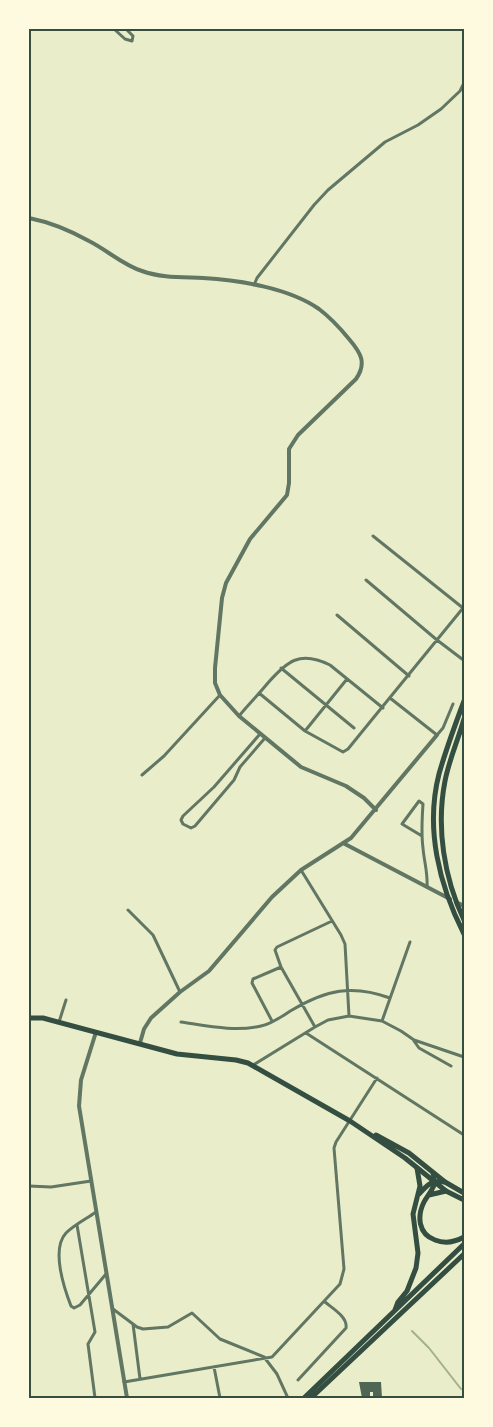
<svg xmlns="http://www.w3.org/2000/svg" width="493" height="1427" font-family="Jost,sans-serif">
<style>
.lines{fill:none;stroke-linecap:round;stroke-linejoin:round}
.stream{stroke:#a3b18a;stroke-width:2}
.building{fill:#4f6655}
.minor{stroke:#617663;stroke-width:3}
.tertiary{stroke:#617663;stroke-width:4}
.primary{stroke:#344e41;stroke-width:5}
.trunk{stroke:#344e41;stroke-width:5}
.neatline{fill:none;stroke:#344e41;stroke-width:2}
</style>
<rect width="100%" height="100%" fill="#e9edc9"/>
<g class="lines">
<path class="stream" d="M412,1331L429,1348L461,1389"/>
</g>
<path class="building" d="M359,1382H381L382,1398H373V1392H370V1398H362Z"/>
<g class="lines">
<path class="minor" d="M114,29L125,39L132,41L133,36L126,29
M254,285L257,278L314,205L328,190L385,142L418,125L441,109L460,91L464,83
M366,580L437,640L462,659
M337,615L409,676
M281,668L354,728
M259,693L305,731L343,752L348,749L361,733L463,608L373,536
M390,698L437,735L443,728L453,704
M239,716C248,705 258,695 267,684C287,661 300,650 330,665L383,708
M305,731L347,679
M260,734L214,787L183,816L181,820L183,824L191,828L195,826L234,780L240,767L265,738
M142,775L164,756L220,695
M422,836L402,824L419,801L423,804C422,819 421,833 423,848C424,861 428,873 427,887
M301,870L341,935L345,944L349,1016
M128,910L153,935L180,992
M272,1021L252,983L253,979L281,967
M382,1021L410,942
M59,1022L66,1000
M181,1022C208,1026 235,1032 261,1026C272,1024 282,1016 292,1010C326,990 352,984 390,998
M315,1027L281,967L275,950L277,947L332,921
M306,1033L464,1135
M414,1041L419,1048L451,1066
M253,1065L315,1027L328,1020L349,1016L382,1021L401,1031L414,1040L464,1057
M29,1186L51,1187L91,1181
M96,1212C86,1219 74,1225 66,1233C51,1249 64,1288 71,1306L74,1308L80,1305L106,1274
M77,1225L95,1332L88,1344L95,1398
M113,1309L137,1327L143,1329L168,1327L192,1313L220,1339L264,1357L277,1374L288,1398
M133,1324L140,1379
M214,1367L220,1398
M298,1380L346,1328C348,1317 332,1308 325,1302
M124,1382L272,1357L340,1284L344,1269L334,1148L336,1142L377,1078"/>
<path class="tertiary" d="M29,218C49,222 71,231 89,241C107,250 123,265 142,271C161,278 183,277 203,278C239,280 289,288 319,309C331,318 340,328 349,339C361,353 367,363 356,379L298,435L289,449V483L287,495L250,539L226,583L222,598L215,668V683L220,695L239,716L301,767L346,786L364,798L376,810
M343,843L450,899
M456,902L464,906
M96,1032L81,1080L79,1106L127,1398
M140,1043L144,1029L151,1018L180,992L209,971L272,897L301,870L351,838L437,735"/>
<path class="primary" d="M29,1018H43L177,1054L236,1060L248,1063L350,1121L405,1158L446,1191L464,1200
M376,1135L409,1153L445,1182L464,1193"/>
<path class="trunk" d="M464,701C455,725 446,749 439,774C425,828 439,885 464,934
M464,719C458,740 449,760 445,781C436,827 444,878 464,920
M433,1173C434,1177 434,1181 434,1185C432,1191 427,1196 424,1202C417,1216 418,1234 435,1240C445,1244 455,1242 464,1237
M419,1194C428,1184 432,1180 445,1182
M429,1195L446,1191
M395,1310L398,1302L407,1291L416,1268L418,1253L413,1214L420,1186L417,1168
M304,1398L464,1244
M311,1398L464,1254"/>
</g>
<rect width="493" height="1427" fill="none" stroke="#fefae0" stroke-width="60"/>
<rect x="30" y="30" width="433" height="1367" class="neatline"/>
</svg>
